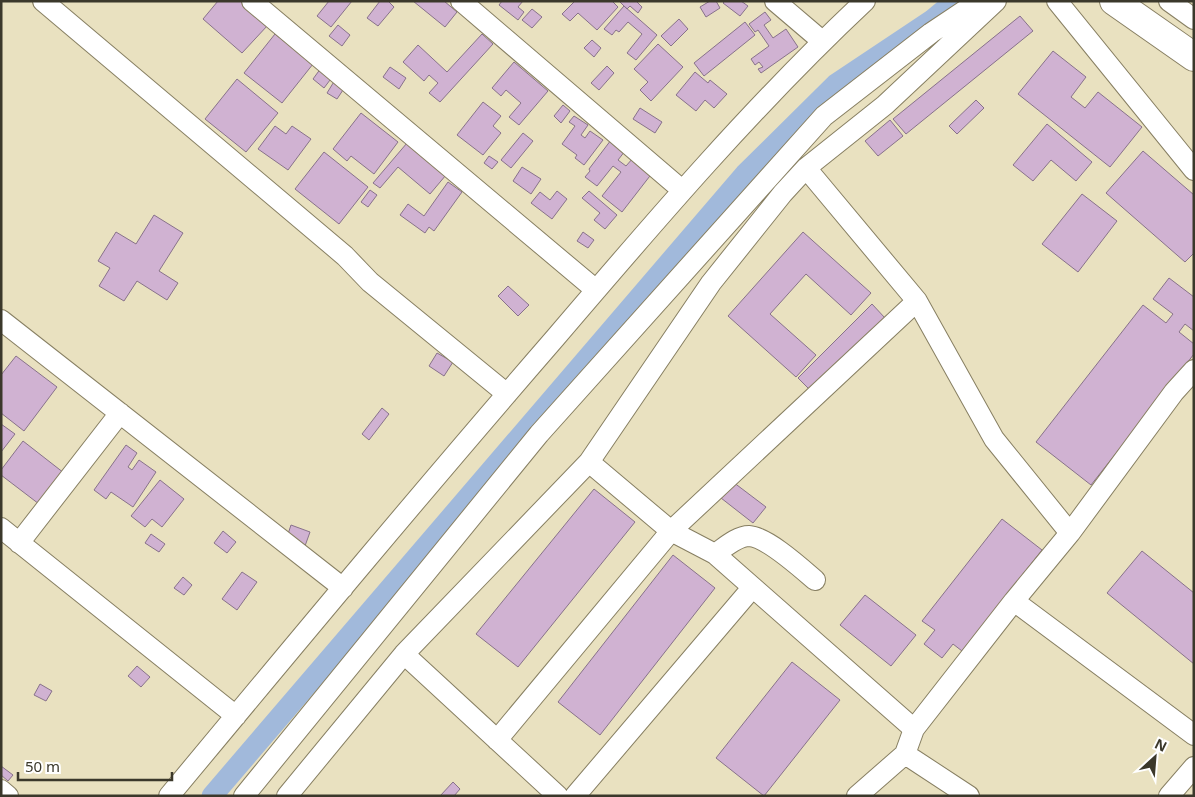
<svg xmlns="http://www.w3.org/2000/svg" width="1195" height="797" font-family="'Noto Sans',sans-serif">
<style>
.lines{fill:none;stroke-linecap:round;stroke-linejoin:round}
.canal{stroke:#a1b9db;stroke-width:21}
.building{fill:#d0b2d2;stroke:#88728a}
.minor-casing{stroke:#877f62;stroke-width:22}
.secondary-casing{stroke:#877f62;stroke-width:30}
.minor{stroke:#fff;stroke-width:20}
.secondary{stroke:#fff;stroke-width:28}
</style>
<rect width="100%" height="100%" fill="#e9e1c0"/>
<g class="lines">
<path class="canal" d="M212,796L745,174L836,84L932,20L955,1"/>
</g>
<path class="building" d="M218,1H241L268,25L242,53L203,19Z
M329,1H352L331,27L317,16Z
M380,1H388L394,7L378,26L367,18Z
M413,1H444L457,12L445,27Z
M502,1H523L518,7L524,12L518,20L499,5Z
M575,1H612L618,7L597,30L578,13L570,21L562,14Z
M619,1H636L642,7L638,13L630,6L627,9Z
M710,1H716L720,8L706,17L700,7Z
M725,1H741L748,6L740,16L723,3Z
M624,6L657,35L636,60L627,53L642,34L628,22L619,32L616,30L612,35L604,29Z
M532,9L542,17L532,28L522,20Z
M765,12L771,20L764,25L773,38L786,29L798,47L761,73L758,69L763,67L759,62L755,65L751,59L769,46L758,30L755,32L749,24Z
M1020,16L1033,31L906,134L893,119Z
M679,19L688,29L671,46L661,36Z
M745,22L755,35L704,76L694,63Z
M338,25L350,35L342,46L329,36Z
M275,34L313,64L282,103L244,73Z
M482,34L493,44L440,102L429,93L438,83L429,75L424,81L403,62L418,45L447,72Z
M592,40L601,48L594,57L584,48Z
M658,44L683,67L651,101L640,90L648,82L634,69Z
M1053,51L1086,77L1071,97L1085,108L1098,92L1142,127L1110,167L1018,94Z
M514,62L548,91L519,125L509,117L521,103L506,90L501,96L492,88Z
M607,66L614,73L599,90L591,83Z
M390,67L406,78L399,89L383,77Z
M321,68L333,76L324,88L313,79Z
M695,72L708,83L710,80L727,94L714,108L705,100L696,111L676,95Z
M237,79L278,113L246,152L205,119Z
M335,80L345,87L337,99L327,93Z
M976,100L984,108L957,134L949,126Z
M483,102L501,116L493,126L501,133L483,155L457,135Z
M563,105L570,111L561,123L554,116Z
M640,108L662,122L655,133L633,119Z
M361,113L398,142L374,174L351,156L347,161L333,149Z
M574,116L588,125L581,135L585,138L590,131L603,140L584,165L575,158L577,155L562,144L575,126L569,122Z
M890,120L903,136L878,156L865,141Z
M1047,124L1092,162L1076,181L1051,160L1033,181L1013,165Z
M275,126L286,134L292,126L311,139L288,170L258,149Z
M523,133L533,141L511,168L501,160Z
M611,140L625,151L618,160L626,166L633,158L653,172L622,212L602,196L621,172L613,166L597,186L585,177L590,171L589,169Z
M407,143L446,175L430,194L398,167L380,188L373,183Z
M1143,151L1194,195V253L1185,262L1106,193Z
M324,152L368,187L339,224L295,189Z
M489,156L498,162L492,169L484,163Z
M522,167L541,179L531,194L513,181Z
M448,182L462,192L434,231L429,227L425,233L400,215L408,204L424,216Z
M370,190L377,195L368,207L361,202Z
M557,191L567,199L552,219L531,203L540,192L550,200Z
M589,191L617,215L605,229L594,220L600,213L582,198Z
M1082,194L1117,221L1078,272L1042,244Z
M154,215L183,233L159,271L178,283L167,300L137,281L124,301L99,286L110,268L98,261L116,232L136,244Z
M583,232L594,240L588,248L577,241Z
M803,232L871,293L851,315L806,274L770,314L816,355L796,377L728,316Z
M1169,278L1194,297V331L1185,324L1179,332L1194,344V354L1091,485L1036,442L1143,305L1166,323L1173,314L1153,299Z
M508,286L529,305L518,316L498,296Z
M872,304L885,318L811,391L798,378Z
M437,353L453,362L444,376L429,366Z
M16,356L57,387L24,431L1,413V375Z
M382,408L389,414L369,440L362,434Z
M1,424L15,434L1,452Z
M23,441L64,473L39,504L1,475V470Z
M126,445L137,453L128,467L132,470L139,460L156,472L133,507L111,492L106,499L94,490Z
M160,480L184,499L162,527L152,519L145,527L131,516Z
M733,482L766,507L753,523L721,498Z
M594,489L635,522L518,667L476,634Z
M1002,519L1042,550L962,651L953,644L942,658L924,644L935,630L922,621Z
M291,525L310,532L305,546L286,540Z
M223,531L236,542L227,553L214,543Z
M151,534L165,544L159,552L145,543Z
M1142,551L1194,593V664L1107,593Z
M673,555L715,588L600,735L558,702Z
M242,572L257,582L237,610L222,599Z
M183,577L192,585L184,595L174,588Z
M865,595L916,635L891,666L840,625Z
M792,662L840,700L764,796L716,758Z
M137,666L150,677L141,687L128,676Z
M40,684L52,691L46,701L34,695Z
M1,766L13,775L8,781L1,775Z
M453,782L460,789L454,796H440Z"/>
<g class="lines">
<defs>
<path id="minor" d="M43,1L345,256L370,282L507,394
M252,1L596,290
M461,1L682,190
M775,1L822,41
M1057,1L1194,170
M1169,1L1194,19
M806,168L917,301L994,439L1070,533
M1,320L343,588
M589,462L671,531L715,554L914,729
M1,528L236,716
M19,543L120,413
M715,554C724,548 737,536 749,536C767,537 801,568 815,580
M1014,601L1194,735
M404,654L558,796
M497,740L671,531L917,301
M905,754L969,796
M1,790L8,796
M169,796C297,642 425,488 556,337C655,221 754,105 865,1
M244,796L539,434L824,116L931,33L979,1
M287,796L404,654L589,462L711,283L783,193L806,168L885,105L996,1
M575,796L752,588
M857,796L905,754L914,729L1014,601L1070,533L1174,392L1194,370
M1169,796L1194,767"/>
<path id="secondary" d="M1114,1L1194,57"/>
</defs>
<use href="#minor" class="minor-casing"/>
<use href="#secondary" class="secondary-casing"/>
<use href="#minor" class="minor"/>
<use href="#secondary" class="secondary"/>
</g>
<rect width="1195" height="797" fill="none" stroke="#3b382b" stroke-width="5"/>
<g transform="translate(1155 757) rotate(26)" stroke="#ffffff" stroke-width="4" paint-order="stroke">
<path d="M0-4L9 19L0 12L-9 19Z" fill="#3b382b"/>
<text y="-8" font-size="14" font-weight="bold" text-anchor="middle" fill="#3b382b">N</text>
</g>
<path d="M18 772v8h154v-8" fill="none" stroke="#3b382b" stroke-width="2.5"/>
<text x="25" y="772" font-size="15" fill="#3b382b" stroke="#ffffff" stroke-width="4" paint-order="stroke">50 m</text>
</svg>
